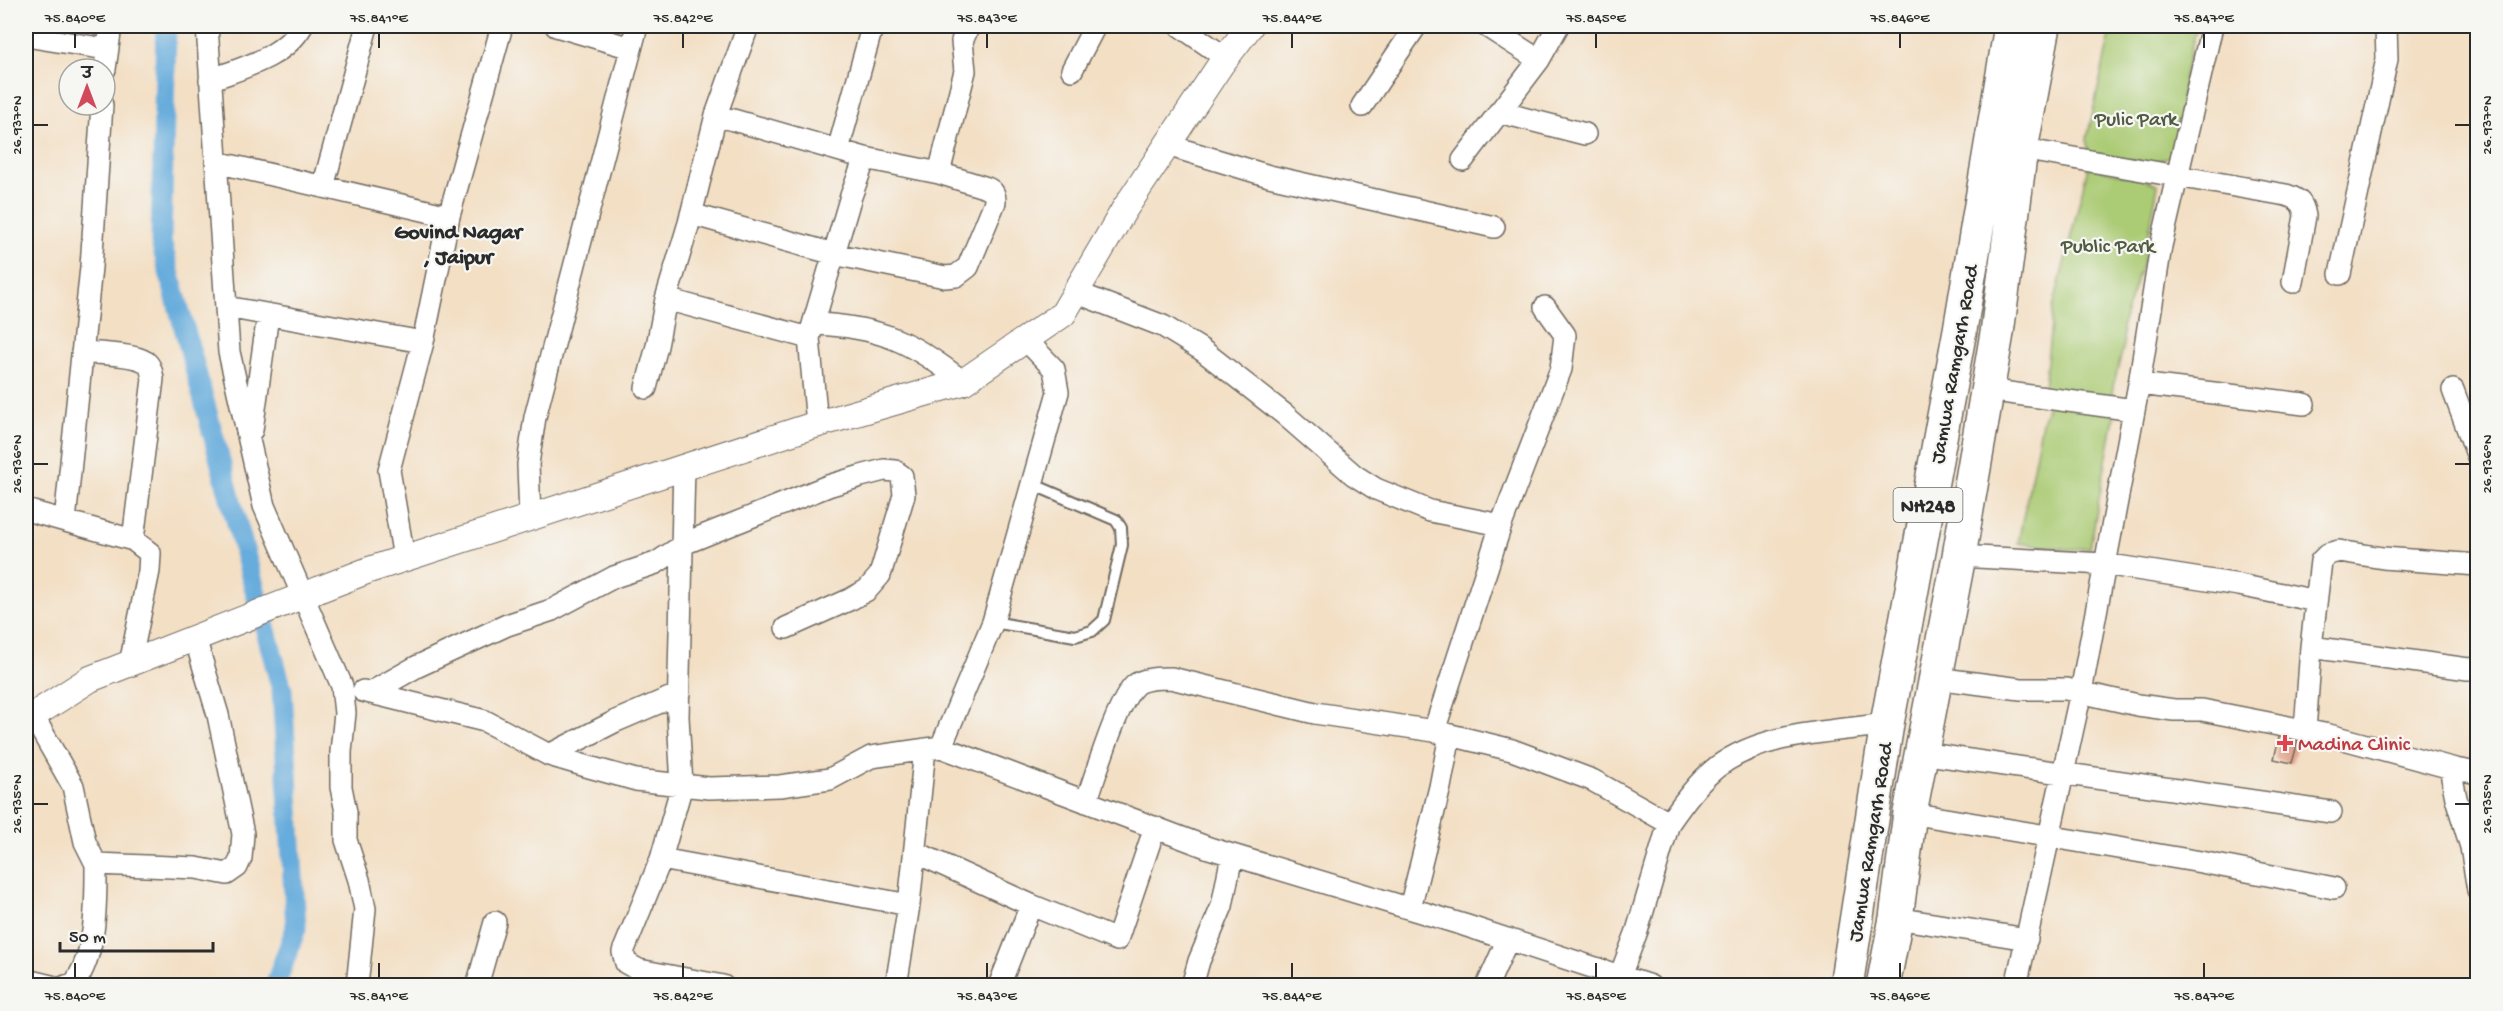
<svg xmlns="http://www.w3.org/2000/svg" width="2503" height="1011" font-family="'Gochi Hand','Playpen Sans Deva',sans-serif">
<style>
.green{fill:#abcb74;stroke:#6b7b50;stroke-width:1.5}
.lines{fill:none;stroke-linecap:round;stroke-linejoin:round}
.canal{stroke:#66acdc;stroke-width:21}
.building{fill:#e2a690}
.service-casing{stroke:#716a61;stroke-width:14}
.minor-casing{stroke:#716a61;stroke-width:24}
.tertiary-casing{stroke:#716a61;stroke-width:28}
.trunk-casing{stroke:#716a61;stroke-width:36}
.service{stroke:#fff;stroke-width:10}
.minor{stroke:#fff;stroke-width:21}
.tertiary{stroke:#fff;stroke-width:26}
.trunk{stroke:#fff;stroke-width:33}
.ticks{fill:none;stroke:#2b2b2b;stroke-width:2}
.health-dot{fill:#e0444e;stroke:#f6f6f2;stroke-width:2}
.labels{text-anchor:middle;stroke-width:4.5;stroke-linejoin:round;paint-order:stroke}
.shield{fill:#f6f6f2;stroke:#686867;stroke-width:1.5}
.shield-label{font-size:20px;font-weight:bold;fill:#2b2b2b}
.park-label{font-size:21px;fill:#515b41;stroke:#f6f6f2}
.street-label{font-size:21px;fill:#2b2b2b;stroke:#f6f6f2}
.health-label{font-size:21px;fill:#be3a42;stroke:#f6f6f2;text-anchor:start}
.neighbourhood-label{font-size:22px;font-weight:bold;fill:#2b2b2b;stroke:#f6f6f2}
.neatline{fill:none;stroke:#2b2b2b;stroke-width:2}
.ticks-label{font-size:15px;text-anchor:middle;fill:#2b2b2b}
</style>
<rect width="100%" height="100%" fill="#f6f6f2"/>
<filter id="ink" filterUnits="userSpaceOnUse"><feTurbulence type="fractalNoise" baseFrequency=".0167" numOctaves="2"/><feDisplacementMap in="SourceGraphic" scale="12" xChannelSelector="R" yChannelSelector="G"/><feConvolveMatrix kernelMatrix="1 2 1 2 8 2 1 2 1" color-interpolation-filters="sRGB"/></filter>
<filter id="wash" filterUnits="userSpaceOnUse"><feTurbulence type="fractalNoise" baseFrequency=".008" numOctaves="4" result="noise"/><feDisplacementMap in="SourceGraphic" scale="24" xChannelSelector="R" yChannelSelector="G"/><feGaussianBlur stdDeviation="1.35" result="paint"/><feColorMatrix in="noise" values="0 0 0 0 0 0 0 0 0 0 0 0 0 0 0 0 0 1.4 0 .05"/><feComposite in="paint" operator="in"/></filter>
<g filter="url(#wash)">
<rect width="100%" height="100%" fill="#f3dfc4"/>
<path class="green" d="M2112,26H2197L2185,71L2174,155L2151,163L2088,155L2087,138Z
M2088,167L2143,179L2158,185L2145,255L2122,325L2124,345L2113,386L2114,418L2090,548L2069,549L2018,543L2042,422L2048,405L2043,396L2053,308Z"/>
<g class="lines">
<path class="canal" d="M166,26L161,242L282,690L296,928L275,986"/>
</g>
<g id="blocks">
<path class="building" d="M2281,729L2300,734L2292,763L2274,759Z"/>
</g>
</g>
<g filter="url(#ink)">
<use href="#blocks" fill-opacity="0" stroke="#716a61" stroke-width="1.5"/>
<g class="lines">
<defs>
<path id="service" d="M993,622L1075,636L1092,631L1104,620L1122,545L1121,528L1116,520L1032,484"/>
<path id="minor" d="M207,26L229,352L264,506L342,686L345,713L341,752V787L346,812V840L359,880L365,909L357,986
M556,26L631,48
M1180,26L1226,58
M1486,26L1539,60
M26,36L106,49
M105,69L111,26
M1072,70L1095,26
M210,80C244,67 283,58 302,26
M1362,106L1416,26
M1499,112L1585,134
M716,115L865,158L939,173L965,71L962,41L969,26
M1167,145L1269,176L1494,227
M2021,149L2286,195C2299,199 2303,203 2305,216L2293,282
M838,150L871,31
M1463,160L1539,60L1558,26
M216,162L449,216L502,26
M323,187L367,26
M691,214L834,254L945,277L956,276L968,267L995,202C995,195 994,191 987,188L939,173
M2340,274L2387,59L2386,26
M1075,292L1163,326L1202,350L1284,414L1354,475L1376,489L1430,511L1501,525
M666,299L809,338L817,424
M226,307L423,342L449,216
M814,324C879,326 913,342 963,382
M809,338L851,196L865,158
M1025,339L1054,369L1058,392L993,622L941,747L1209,848L1464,925L1650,986
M82,352C97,353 134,354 146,362C151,366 152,373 153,379L133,540
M2139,384L2304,404
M646,388L657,346L666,299L689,223L716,115L748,26
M1987,390L2134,410
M2453,390L2478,457
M252,430L268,315
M684,466L678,717L682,785L661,859L623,952L626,963L639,970L723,986
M26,510L133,540L150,553L149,571L130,664
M530,517L528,464L535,417L637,26
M65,521L91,267L102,105
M1959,556L2104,564L2239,585L2316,601
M404,558L389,470L423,342
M2478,565L2383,558L2339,551L2328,554L2321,561L2311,647L2468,669L2478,668
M1935,678L2021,689H2066L2138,705L2174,710H2202L2329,735L2455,769L2478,773
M363,691L485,721L549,755L589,767L636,780L709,788L780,786L830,779L871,757L941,747
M370,693L416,667L507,625L552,610L614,577L656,563L688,542L828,486L861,476L884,470L895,471L902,476L904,495L880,575L867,590L851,599L786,628
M32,714L73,786L85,842L96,864L196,868L227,874L237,867L241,858L243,834L218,715L195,638
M1434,731L1501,525L1561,369L1565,335L1545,307
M2305,731L2311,647
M1921,753L2331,812
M549,755L616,721L679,694
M2450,768L2456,798L2471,847L2478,890
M1086,802C1096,775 1117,702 1135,685C1143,678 1161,678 1171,678L1315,713L1434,731L1512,750L1592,780L1669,823L1637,931L1620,976
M1910,813L2201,862L2334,888
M1669,823C1683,803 1698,782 1717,767C1763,732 1832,732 1887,724
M915,852L1031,905L1117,940L1155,827
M661,859L909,905
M1410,908L1440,787L1450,735
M1896,918L2027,939
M26,980L51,986
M66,986L74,984C97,952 96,903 96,864
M477,986L495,922
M896,986L909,905L925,749
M999,986L1031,905
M1192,986L1199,961L1222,906L1232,855
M1487,986L1508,939
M2016,986L2081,692L2139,384L2161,246L2212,26"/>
<path id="tertiary" d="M26,720L90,679L369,570L808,427L963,382L1063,314L1124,210L1221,64L1250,26"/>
<path id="trunk" d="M1846,986L1887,724L1960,330L2011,26
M1883,986L1896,918L1910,813L1959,556L1997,333L2021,149L2044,26"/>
</defs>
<use href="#service" class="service-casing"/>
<use href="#minor" class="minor-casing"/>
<use href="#tertiary" class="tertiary-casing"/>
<use href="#trunk" class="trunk-casing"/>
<use href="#service" class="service"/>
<use href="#minor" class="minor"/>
<use href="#tertiary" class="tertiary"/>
<use href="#trunk" class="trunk"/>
</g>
</g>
<path class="ticks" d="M75,33V48M379,33V48M683,33V48M987,33V48M1292,33V48M1596,33V48M1900,33V48M2204,33V48M33,125H48M2455,125H2470M33,464H48M2455,464H2470M33,804H48M2455,804H2470M75,963V978M379,963V978M683,963V978M987,963V978M1292,963V978M1596,963V978M1900,963V978M2204,963V978"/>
<path class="health-dot" d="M2282 734h6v6h6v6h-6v6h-6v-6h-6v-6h6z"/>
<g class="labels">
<rect class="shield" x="1893.5" y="488" width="69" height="34" rx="4.5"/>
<g class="shield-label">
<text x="1928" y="512">NH248</text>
</g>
<g class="park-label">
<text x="2136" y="125">Pulic Park</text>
<text x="2108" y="252">Public Park</text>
</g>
<g class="street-label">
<text transform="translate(1953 364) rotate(-80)" y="7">Jamwa Ramgarh Road</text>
<text transform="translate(1869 842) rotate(-81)" y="7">Jamwa Ramgarh Road</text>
</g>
<g class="health-label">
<text x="2298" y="750">Madina Clinic</text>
</g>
<g class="neighbourhood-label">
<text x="458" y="238">Govind Nagar<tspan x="458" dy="25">, Jaipur</tspan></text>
</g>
</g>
<rect width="2503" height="1011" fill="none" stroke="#f6f6f2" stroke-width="66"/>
<g transform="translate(87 87)"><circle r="28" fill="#f6f6f2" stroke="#a5a5a2" stroke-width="1.5"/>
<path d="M0-4.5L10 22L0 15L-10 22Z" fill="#d1495b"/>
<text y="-9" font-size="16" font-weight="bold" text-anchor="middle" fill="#2b2b2b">उ</text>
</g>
<path d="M60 942v9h153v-9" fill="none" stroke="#2b2b2b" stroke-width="3"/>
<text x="69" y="942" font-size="18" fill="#2b2b2b" stroke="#f6f6f2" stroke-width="4.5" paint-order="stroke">50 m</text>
<rect x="33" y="33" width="2437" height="945" class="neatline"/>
<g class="ticks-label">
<text x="75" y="22">75.840°E</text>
<text x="379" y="22">75.841°E</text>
<text x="683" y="22">75.842°E</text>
<text x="987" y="22">75.843°E</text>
<text x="1292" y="22">75.844°E</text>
<text x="1596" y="22">75.845°E</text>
<text x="1900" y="22">75.846°E</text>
<text x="2204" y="22">75.847°E</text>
<text transform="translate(16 125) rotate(-90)" y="5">26.937°N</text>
<text transform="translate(2486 125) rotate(-90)" y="5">26.937°N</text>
<text transform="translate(16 464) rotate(-90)" y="5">26.936°N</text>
<text transform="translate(2486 464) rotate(-90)" y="5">26.936°N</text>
<text transform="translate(16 804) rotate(-90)" y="5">26.935°N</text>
<text transform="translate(2486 804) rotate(-90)" y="5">26.935°N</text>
<text x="75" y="1000">75.840°E</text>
<text x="379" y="1000">75.841°E</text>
<text x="683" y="1000">75.842°E</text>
<text x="987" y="1000">75.843°E</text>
<text x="1292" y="1000">75.844°E</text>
<text x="1596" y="1000">75.845°E</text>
<text x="1900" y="1000">75.846°E</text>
<text x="2204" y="1000">75.847°E</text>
</g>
</svg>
